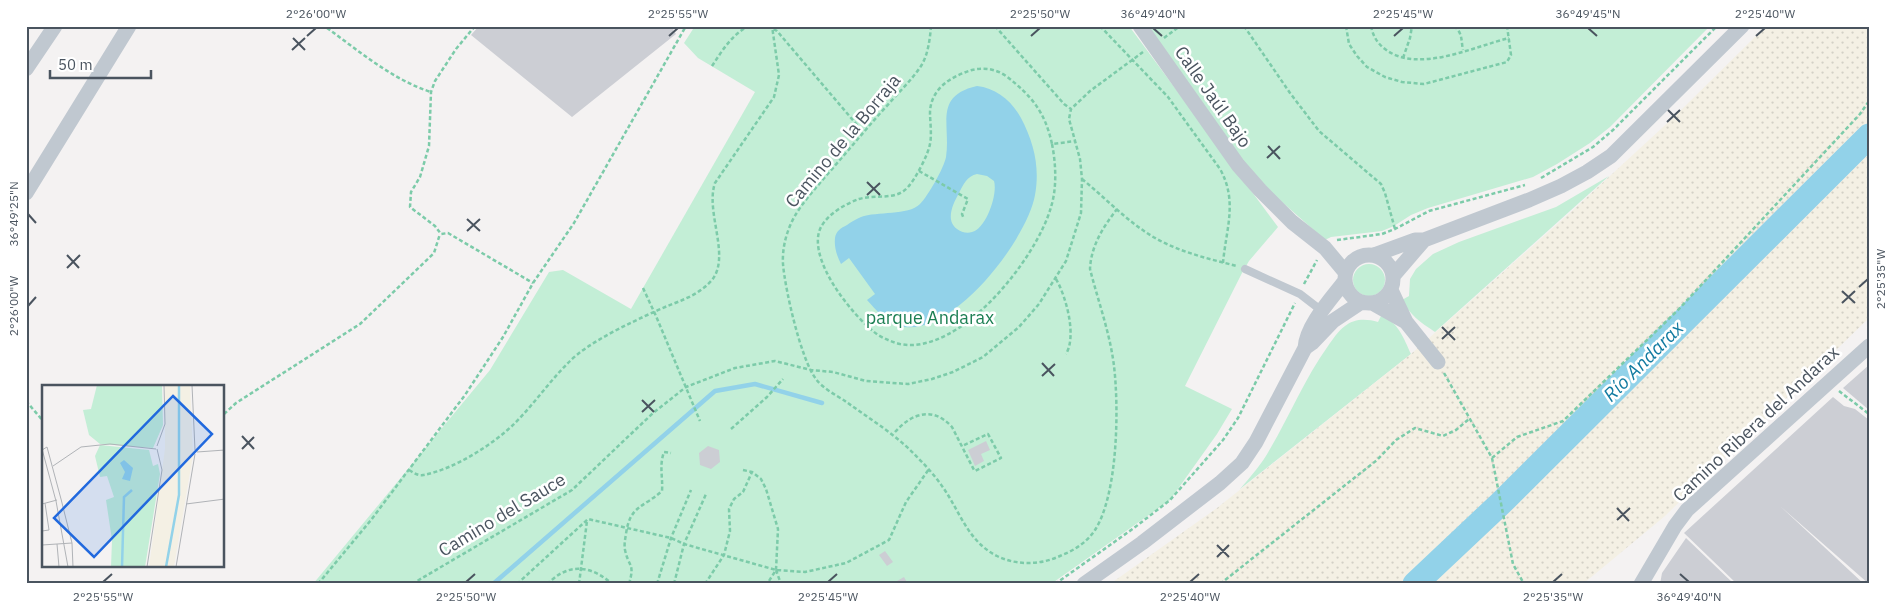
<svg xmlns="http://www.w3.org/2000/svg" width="1895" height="610" font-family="'IBM Plex Sans',sans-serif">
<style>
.green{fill:#c3eed6}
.sand{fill:url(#sand-dots)}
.water{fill:#92d2e9;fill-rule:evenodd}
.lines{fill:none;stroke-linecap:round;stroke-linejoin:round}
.stream{stroke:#92d2e9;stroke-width:4.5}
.river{stroke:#92d2e9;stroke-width:25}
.building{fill:#ccced4}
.path{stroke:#7ccba9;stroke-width:2.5;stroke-dasharray:4 2.5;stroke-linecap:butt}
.lane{stroke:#c0c8d0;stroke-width:8}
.street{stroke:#c0c8d0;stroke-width:15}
.ticks{fill:none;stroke:#4a545f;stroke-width:2}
.labels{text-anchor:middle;stroke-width:5;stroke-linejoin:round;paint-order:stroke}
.street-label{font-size:18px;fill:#4a545f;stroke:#fff}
.park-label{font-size:18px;fill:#1c7f53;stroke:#fff}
.water-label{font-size:19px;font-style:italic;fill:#127ba1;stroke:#fff}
.inset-river{fill:none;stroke:#92d2e9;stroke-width:2.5}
.inset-road{fill:none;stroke:#b0b3b7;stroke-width:1}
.view{fill:#2169de;fill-opacity:0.15;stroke:#2169de;stroke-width:2.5}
.inset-edge{fill:none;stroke:#4a545f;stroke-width:2.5}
.neatline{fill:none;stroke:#4a545f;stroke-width:2}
.ticks-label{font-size:12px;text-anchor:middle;fill:#4a545f}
</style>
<defs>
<pattern id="sand-dots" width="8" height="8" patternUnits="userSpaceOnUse" patternTransform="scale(1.25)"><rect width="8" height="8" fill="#f4f0e4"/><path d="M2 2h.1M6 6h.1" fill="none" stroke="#d3d0c6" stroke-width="1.8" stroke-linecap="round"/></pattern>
</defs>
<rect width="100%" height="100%" fill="#f4f2f2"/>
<path class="green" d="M695,26H1129L1278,227L1249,261L1242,273L1185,386L1232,409L1217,434L1170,500L1051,584H313L490,370L549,272L563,270L631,309L755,92L698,58L684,43Z
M1147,26H1710L1610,127L1590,143L1557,164L1533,177L1428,208L1411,215L1394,226L1382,231L1331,237L1325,240L1273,194L1240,158Z
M1609,176L1435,332C1420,322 1410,315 1402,300L1409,296L1410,279L1416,269L1433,254L1459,242L1556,207Z
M1353 280a16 16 0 1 1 32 0a16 16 0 1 1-32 0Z
M1381,316C1398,321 1404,339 1411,354L1240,489C1251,476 1262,464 1270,449C1290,415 1305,378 1328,346C1333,339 1338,331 1345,326C1355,318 1367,319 1378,322Z"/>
<path class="sand" d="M1766,26H1869V318L1665,516L1583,584H1110L1217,508L1411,354L1572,211L1675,116Z"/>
<path class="water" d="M977,86C996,88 1012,101 1021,118C1034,143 1040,167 1035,195C1027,240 951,340 899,326C886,322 876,310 867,300L875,294L849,258L841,264C837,256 834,248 835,238C836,231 841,228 847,225C851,222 856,219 861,217C877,211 908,216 920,204C928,196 944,168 946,157C951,125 933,96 977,86ZM977,174L987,176L994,181C998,194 986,229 972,232C967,234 961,232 957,229C945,220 953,204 959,193C963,185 967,176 977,174Z"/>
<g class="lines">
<path class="stream" d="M493,584L715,391L755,384L822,403"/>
<path class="river" d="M1415,584L1501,503L1869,136"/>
</g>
<path class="building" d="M479,26H676L673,30L676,34L572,117L471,35Z
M1869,365V410L1843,388Z
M1833,397L1844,406L1855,409L1869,420V584L1780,506L1864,584H1737L1684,533Z
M986,441L990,450L981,454L984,461L975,466L968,450Z
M708,446L719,450L720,462L711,469L700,465L699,453Z
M1686,538L1734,584H1660L1662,573Z
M885,551L893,562L887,566L879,555Z
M904,577L908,584H899L897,581Z"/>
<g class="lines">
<path class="path" d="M475,26L456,49L435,81L431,92L429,146L420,177L411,192L410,207L435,226L441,234L448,233L533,283
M768,26L777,31L863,132
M931,26C930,39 928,55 921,66C913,78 903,88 894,98C870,124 848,151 825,177C815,189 804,201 796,214C787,229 782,247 783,264C785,289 801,360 816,379C822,388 836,395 845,401C870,419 898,436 919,459C930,470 940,482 948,495C962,518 971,543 997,556C1017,566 1042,565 1062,555C1075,550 1087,542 1095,530C1118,494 1119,408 1114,366C1110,333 1098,301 1090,269C1091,246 1103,227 1117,209
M995,26L1064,104L1071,109
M1100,26L1168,97L1220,169C1238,201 1226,229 1223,263
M1244,26L1290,93L1319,131L1381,184L1385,193L1395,229
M1346,26L1349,44L1357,56L1367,67L1385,77L1402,82L1424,84L1507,62L1511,55L1507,26
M1371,26C1373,36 1377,43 1385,49C1417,74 1473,47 1509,38
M1454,26C1463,33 1461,41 1463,50
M327,28C359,51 393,80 431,92
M1164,38L1180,26
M1403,58L1410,38L1412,26
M712,66C722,51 732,34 749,26
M1052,144C1056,164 1057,188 1051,207C1037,258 960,356 900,344C892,342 885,339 878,335C854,318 805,258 821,227C828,214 845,204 859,199C876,194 896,201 908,187C916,178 928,155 930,144C932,134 930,122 930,112C931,88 952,76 972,70C984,67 996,69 1006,76C1032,96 1045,112 1052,144L1076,141
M919,171L968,199L962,214L964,219
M1541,178L1593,147L1613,130L1717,26
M1082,179C1103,196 1122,216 1144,231C1171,250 1205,258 1237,266
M1337,240L1382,234L1395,229L1429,211L1525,185
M1056,279C1066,296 1077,336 1066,354
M1304,284L1317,260
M643,288L656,316L700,421
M1444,373L1492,458L1513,564L1524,584
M1839,391L1869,414
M26,401L44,422
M224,414L236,403L360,324L434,253L440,234
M731,429L767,397L783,379
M895,432C912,413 933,406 952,427L974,470L975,471L1001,458L988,434L962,446
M1492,458L1517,437L1563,421L1678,310L1860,114L1869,101
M409,470C414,473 418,476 423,475C453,470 494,444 515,423C534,404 549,382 568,363C588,342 630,323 656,311C677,301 696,298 712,280C731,256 705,212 715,183L774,97L779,75L772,26
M743,470L752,472L761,479L766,489L778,529L776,570L767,584
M776,570L781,584
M318,584L371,520L465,395L503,337L533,283L574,223L686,26
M412,584L572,490L653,413L686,387L735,368L775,361L811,370L833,372L866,381L908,384L932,379L953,372L983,357L1019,327L1039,304L1066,261L1081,213L1082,179L1080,159L1069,119L1071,109L1090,91L1143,52
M517,584L588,519L671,538L684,544L776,570L805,572L846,563L889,540L906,502L929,469
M547,584C552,580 558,574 564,572C581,564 599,572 612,584
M579,584L587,521
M629,584C635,563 629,568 625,550C624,545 625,540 626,534C630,505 643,508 662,491C663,477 659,466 664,452L671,453
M657,584L671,538L691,490
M674,584L684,544L706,494
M705,584L724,555L730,531L729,509L734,499L743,492L752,472
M1055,584L1134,528L1170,500L1223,440L1238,418L1295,303
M1220,584L1377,460L1396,440L1415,428L1443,436L1456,430L1469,419"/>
<path class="lane" d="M1245,269L1300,294L1322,311"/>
<path class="street" d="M1140,26L1238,165L1260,190L1292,222L1325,248L1345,272
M26,69L55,26
M26,193L129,26
M1345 279a24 24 0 1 1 48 0a24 24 0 1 1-48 0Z
M1374,255L1415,240H1424L1529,200L1561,186L1587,172L1611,156L1742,26
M1393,276L1424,240
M1391,290L1406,322L1438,362
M1374,304L1406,322
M1305,348L1312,343L1333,321L1360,303
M1084,584L1142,543L1220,483L1242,463L1256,442L1305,348C1306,326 1331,299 1344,282
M1641,584L1675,526L1687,510L1869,346"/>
</g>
<path class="ticks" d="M1153,28L1162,36M1588,28L1597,36M307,36L316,28M669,36L678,28M1031,36L1040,28M1394,36L1403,28M1756,36L1765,28M293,38L305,50M292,50L305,38M1668,110L1680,122M1667,122L1680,110M1268,146L1280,159M1267,158L1280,146M867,182L880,195M867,195L880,183M28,214L36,223M467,219L480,231M467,231L480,219M67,255L79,268M67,268L80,255M1859,287L1868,279M1842,291L1855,303M1842,303L1855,291M28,306L36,297M1442,327L1455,340M1442,339L1455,327M1042,363L1054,376M1042,376L1055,364M642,400L654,412M642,412L655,400M242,436L254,449M242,449L254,437M1617,508L1629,521M1617,520L1630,508M1217,545L1229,557M1217,557L1229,545M1680,574L1689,582M103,582L112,574M466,582L475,574M828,582L837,574M1190,582L1199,574M1553,582L1562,574"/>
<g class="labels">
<g class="street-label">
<text transform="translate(1213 97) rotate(55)" y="6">Calle Jaúl Bajo</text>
<text transform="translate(843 141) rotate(-50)" y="6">Camino de la Borraja</text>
<text transform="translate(1756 424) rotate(-43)" y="6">Camino Ribera del Andarax</text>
<text transform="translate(502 515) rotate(-31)" y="6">Camino del Sauce</text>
</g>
<g class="park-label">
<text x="930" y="324">parque Andarax</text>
</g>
<g class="water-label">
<text transform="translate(1643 361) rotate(-45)" y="7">Río Andarax</text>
</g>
</g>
<g transform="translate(42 385)">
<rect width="182" height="182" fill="#f4f2f2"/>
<path d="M55,0H120L121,40L111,63L58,59L47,50L41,25L49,24ZM58,60L107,65L111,81L116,79L118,89L103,182H69L70,155L64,115L72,112L65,91L58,92L53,71Z" fill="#c3eed6"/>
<path d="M123,0H148L151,70L132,182H107L123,64Z" fill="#f4f0e4"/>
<path d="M82,75L91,83L88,96L80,94L83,87L78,78Z" fill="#92d2e9"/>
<path class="inset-river" d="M80,182L82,112L90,105M124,182L137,110V0"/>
<path class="inset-road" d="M150,0L153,65M115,61L123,39L122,0M0,64L14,116L26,182M0,65L5,62L19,114L30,158L31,182M155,67L183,65M11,81L39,62L68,59L114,64M0,119L15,115M144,119L183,114M0,146L7,145L3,118M15,159L17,182M0,160L30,158M105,182L120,85L115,64M134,182L153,69"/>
<path class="view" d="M131,11L170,49L52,172L12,133Z"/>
<rect width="182" height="182" class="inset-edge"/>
</g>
<rect width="1895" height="610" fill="none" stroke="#ffffff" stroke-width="55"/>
<path d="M50 70v8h101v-8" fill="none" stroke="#4a545f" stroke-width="2.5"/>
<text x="58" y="70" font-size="15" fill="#4a545f" stroke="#ffffff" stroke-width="4" paint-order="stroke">50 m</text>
<rect x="28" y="28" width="1840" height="554" class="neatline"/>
<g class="ticks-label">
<text x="316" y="18">2°26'00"W</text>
<text x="678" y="18">2°25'55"W</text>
<text x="1040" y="18">2°25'50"W</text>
<text x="1153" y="18">36°49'40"N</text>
<text x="1403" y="18">2°25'45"W</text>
<text x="1588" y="18">36°49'45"N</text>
<text x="1765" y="18">2°25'40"W</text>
<text transform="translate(14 214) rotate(-90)" y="4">36°49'25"N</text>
<text transform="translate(1881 279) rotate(-90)" y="4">2°25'35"W</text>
<text transform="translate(14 306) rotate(-90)" y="4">2°26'00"W</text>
<text x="103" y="601">2°25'55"W</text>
<text x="466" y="601">2°25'50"W</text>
<text x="828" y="601">2°25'45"W</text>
<text x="1190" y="601">2°25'40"W</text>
<text x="1553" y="601">2°25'35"W</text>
<text x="1689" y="601">36°49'40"N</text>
</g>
</svg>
